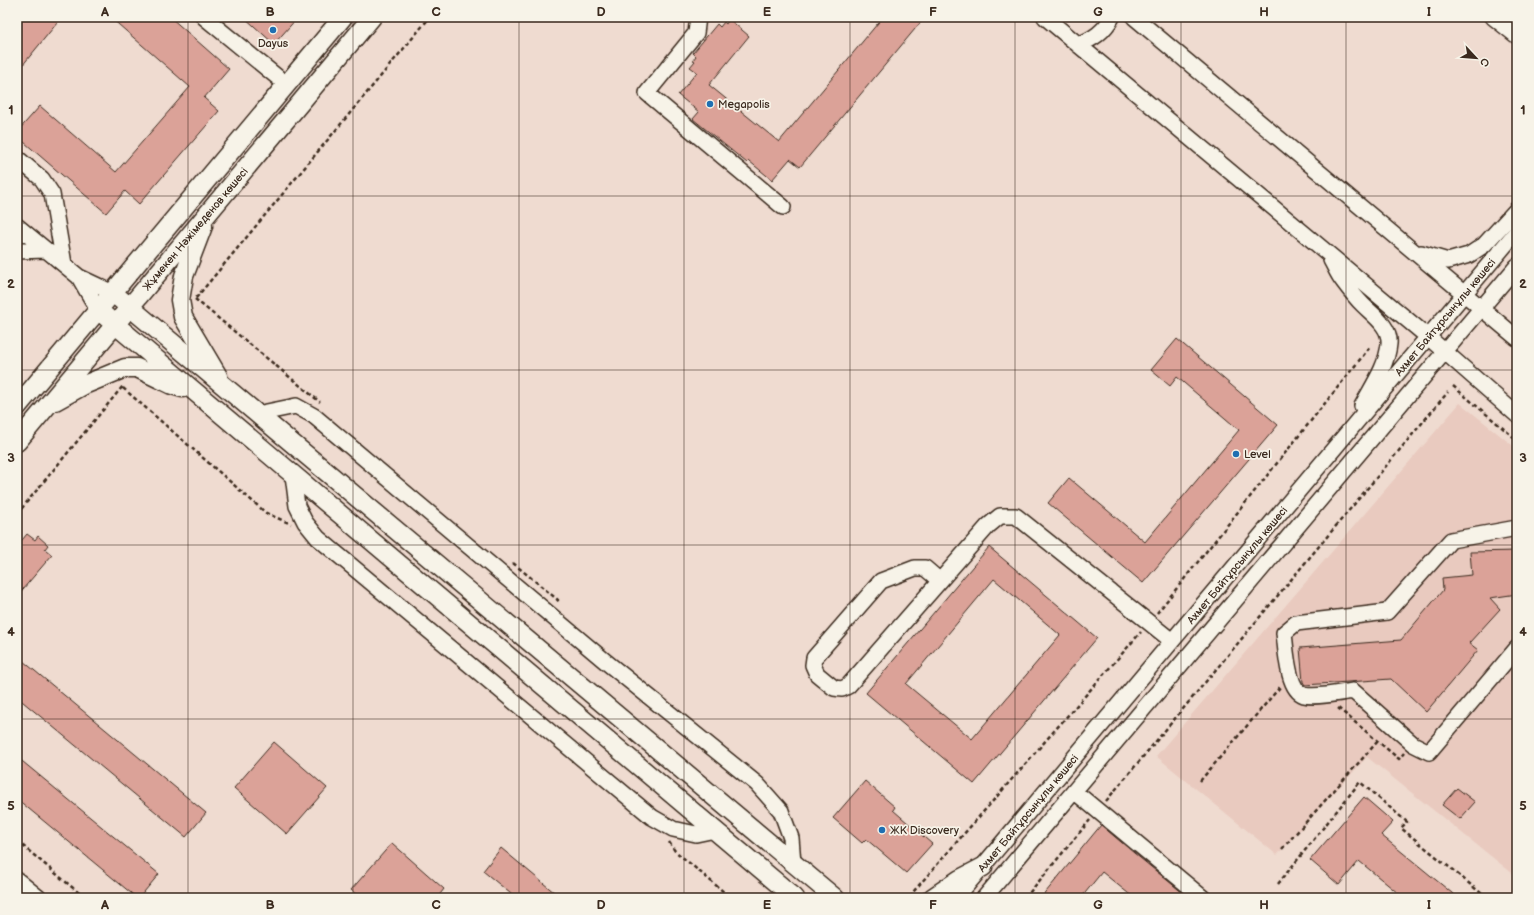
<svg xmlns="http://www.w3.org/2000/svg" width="1534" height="915" font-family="'Balsamiq Sans',sans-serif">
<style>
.built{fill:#e9cabf}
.building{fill:#dba298;stroke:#3b2a1e;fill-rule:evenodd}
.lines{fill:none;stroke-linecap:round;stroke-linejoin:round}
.minor-casing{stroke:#3b2a1e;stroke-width:18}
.major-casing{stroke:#3b2a1e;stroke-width:21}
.path{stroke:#3b2a1e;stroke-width:2.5;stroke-dasharray:4 3;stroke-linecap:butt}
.minor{stroke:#f7f3e8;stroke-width:15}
.major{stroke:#f7f3e8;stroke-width:18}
.grid{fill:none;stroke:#3b2a1e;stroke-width:1;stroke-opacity:0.55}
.poi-dot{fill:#1f6fb2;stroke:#f7f3e8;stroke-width:1.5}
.labels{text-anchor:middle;stroke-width:3.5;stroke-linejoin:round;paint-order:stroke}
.poi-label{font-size:11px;fill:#3b2a1e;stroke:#f7f3e8;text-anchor:start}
.street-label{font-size:11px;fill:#3b2a1e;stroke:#f7f3e8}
.neatline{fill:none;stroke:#3b2a1e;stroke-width:1.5}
.grid-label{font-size:13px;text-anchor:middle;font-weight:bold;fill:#3b2a1e}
</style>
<rect width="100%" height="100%" fill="#efdbd0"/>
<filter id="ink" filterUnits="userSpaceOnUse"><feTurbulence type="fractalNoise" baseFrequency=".025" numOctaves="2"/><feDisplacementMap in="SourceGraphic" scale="8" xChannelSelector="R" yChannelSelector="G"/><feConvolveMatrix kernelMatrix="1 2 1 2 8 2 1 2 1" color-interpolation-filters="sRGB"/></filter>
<g filter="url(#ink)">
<path class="built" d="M1460,403L1517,449V877L1367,757L1277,855L1156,756Z"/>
<path class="building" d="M24,17H62L17,72V25Z
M110,17H170L229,69L204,98L219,111L139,204L125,191L106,213L17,136V132L40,106L116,172L190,87Z
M244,17H298L274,44Z
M883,17H925L800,167L790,159L772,180L749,161L747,163L693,119L699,112L678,95L697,72L690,67L695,61L693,60L696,56L693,53L717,24L720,27L724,22L726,24L729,19L749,36L709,85L779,142Z
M1177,339L1278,425L1143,583L1048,503L1069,478L1145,542L1239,430L1177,377L1170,386L1151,370Z
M27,534L35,540L38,536L48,545L45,549L52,555L17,596V546Z
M989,547L1097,638L974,784L866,693ZM994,579L1060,635L972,739L906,684Z
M1517,551V594L1490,598L1500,609L1469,643L1478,650L1426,712L1391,679L1305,685L1303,682L1300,648L1401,640L1443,590L1442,578L1472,575L1470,552Z
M17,656L206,813L186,837L17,697Z
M274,742L327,788L287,834L234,788Z
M17,757L159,874L139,898H137L17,799Z
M865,781L895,807L893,810L932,844L906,873L866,839L862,843L833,818Z
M1457,788L1475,802L1460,819L1442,805Z
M1364,797L1393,822L1381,835L1458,898H1404L1359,861L1339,885L1310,860Z
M1101,825L1134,853L1189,898H1134L1102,872L1081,898H1041Z
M392,843L444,889L437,898H361L351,890Z
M501,848L561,898H516L483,871Z"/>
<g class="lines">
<defs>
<path id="minor" d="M204,17L287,85
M698,17L696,33L647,93L783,207
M1045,17L1428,337L1517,415
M1134,17L1517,338
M1493,17L1517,36
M1078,45C1093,39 1104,32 1112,17
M17,158L42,179L52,194L64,264
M17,226L79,277L113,293
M17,251L45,250
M1421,253L1448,261L1469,255L1484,245L1517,209
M1331,260C1335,267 1338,275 1343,281C1349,289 1356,298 1363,305C1373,315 1391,327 1389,344C1387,366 1372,387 1362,406
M79,277L98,310
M257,414L296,406L314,416L605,661L757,784L781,811L791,838L793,863
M293,475L297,506L305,522L318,538L652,817L673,829L696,834L715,830
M1517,528L1451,540L1387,612L1296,623L1284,633C1286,648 1287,690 1304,695C1316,698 1340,693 1353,691L1413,744L1429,752L1517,648
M940,581L925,568H915L881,581L814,658L813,665L817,674L834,688L842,689L848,686L988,526L1000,516H1016L1172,641
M1074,791L1203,898
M17,880L39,898
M956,898L1517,231
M984,898L1517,266"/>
<path id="major" d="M203,226L184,276L180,300L183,317L218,376
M113,293L835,898
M98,310L795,898
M55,401L84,385L125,368H137L172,385L182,388
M17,407L343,17
M17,442L372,17
M932,898L960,879L983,867"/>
</defs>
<use href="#minor" class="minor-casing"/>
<use href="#major" class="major-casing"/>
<path class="path" d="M196,298L430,17
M195,299L320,402
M1453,386L1517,440
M123,388L266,513L291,524
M17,514L123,386
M513,563L558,600L556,602
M1157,613L1370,347
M1338,708L1399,759L1404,753
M1200,781L1280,687
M1106,801L1448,392
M17,841L85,898
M669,842L675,851L731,898
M1282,849L1378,741
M1278,884L1360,782L1407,822L1401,828L1487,898
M912,898L913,892L1141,632
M1025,898L1090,820"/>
<use href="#minor" class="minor"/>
<use href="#major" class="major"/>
</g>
</g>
<path class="grid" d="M188,17V898M353,17V898M519,17V898M684,17V898M850,17V898M1015,17V898M1181,17V898M1346,17V898M17,196H1517M17,370H1517M17,545H1517M17,719H1517"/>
<g class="poi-dot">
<circle cx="273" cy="30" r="4"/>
<circle cx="710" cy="104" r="4"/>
<circle cx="1236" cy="454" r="4"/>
<circle cx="882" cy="830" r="4"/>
</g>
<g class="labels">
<g class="poi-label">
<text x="273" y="47" text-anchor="middle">Dayus</text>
<text x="718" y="108">Megapolis</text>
<text x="1244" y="458">Level</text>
<text x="890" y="834">ЖК Discovery</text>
</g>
<g class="street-label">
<text transform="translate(195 229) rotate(-50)" y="4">Жұмекен Нәжімеденов көшесі</text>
<text transform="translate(1445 317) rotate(-50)" y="4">Ахмет Байтұрсынұлы көшесі</text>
<text transform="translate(1237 565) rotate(-50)" y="4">Ахмет Байтұрсынұлы көшесі</text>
<text transform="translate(1028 813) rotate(-50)" y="4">Ахмет Байтұрсынұлы көшесі</text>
</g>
</g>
<rect width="1534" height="915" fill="none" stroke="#f7f3e8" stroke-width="44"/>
<g transform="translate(1476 58) rotate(116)" stroke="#f7f3e8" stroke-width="3" paint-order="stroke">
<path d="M0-3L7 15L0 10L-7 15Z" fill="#3b2a1e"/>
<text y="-6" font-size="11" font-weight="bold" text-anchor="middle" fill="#3b2a1e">С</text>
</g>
<rect x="22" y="22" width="1490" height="871" class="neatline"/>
<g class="grid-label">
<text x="105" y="16">A</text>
<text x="270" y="16">B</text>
<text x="436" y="16">C</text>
<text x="601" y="16">D</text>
<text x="767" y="16">E</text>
<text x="933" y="16">F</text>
<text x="1098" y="16">G</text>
<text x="1264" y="16">H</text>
<text x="1429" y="16">I</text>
<text x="11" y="114">1</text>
<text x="1523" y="114">1</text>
<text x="11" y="288">2</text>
<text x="1523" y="288">2</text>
<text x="11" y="462">3</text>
<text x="1523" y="462">3</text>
<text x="11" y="636">4</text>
<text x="1523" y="636">4</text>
<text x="11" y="810">5</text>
<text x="1523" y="810">5</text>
<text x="105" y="909">A</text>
<text x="270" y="909">B</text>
<text x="436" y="909">C</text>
<text x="601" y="909">D</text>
<text x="767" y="909">E</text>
<text x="933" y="909">F</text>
<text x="1098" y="909">G</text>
<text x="1264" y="909">H</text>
<text x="1429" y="909">I</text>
</g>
</svg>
